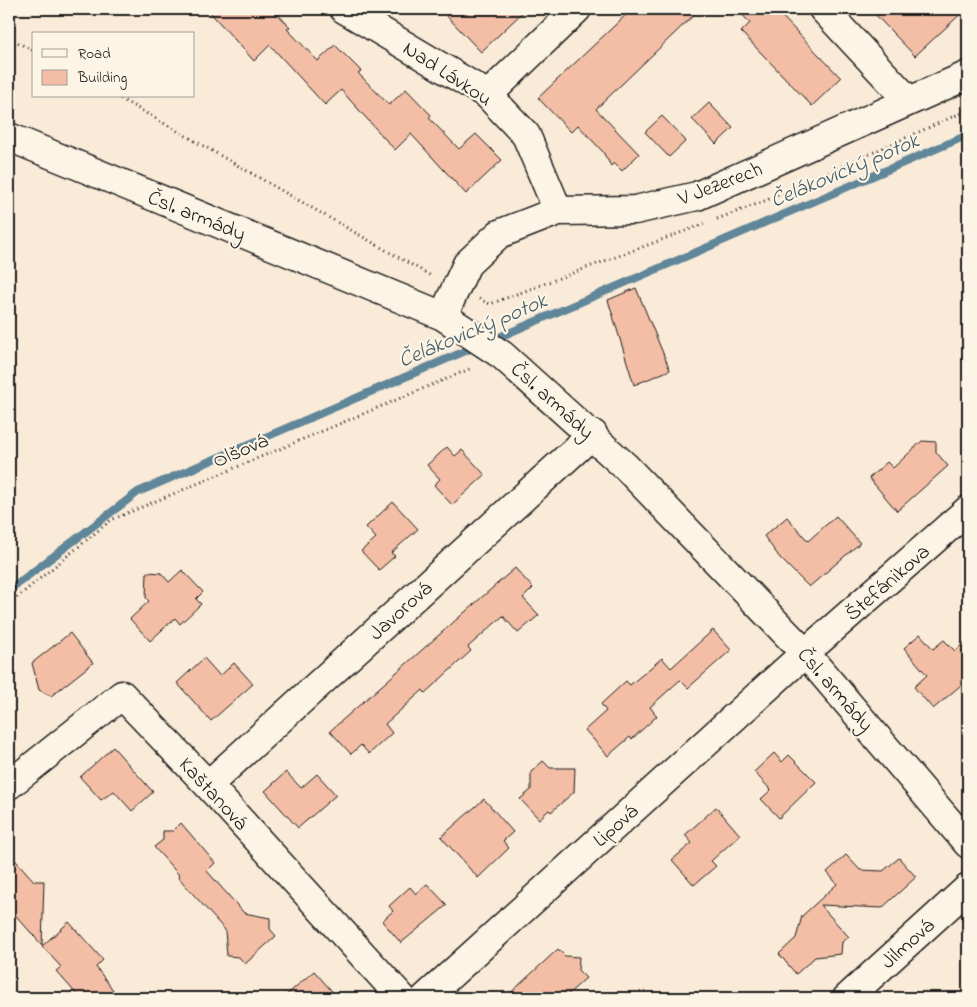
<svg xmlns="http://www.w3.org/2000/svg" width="977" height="1007" font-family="'Indie Flower',sans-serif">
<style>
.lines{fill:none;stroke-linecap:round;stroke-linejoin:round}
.stream{stroke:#5e8699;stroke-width:8}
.building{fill:#f3bea5;stroke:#1c1c1c}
.minor-casing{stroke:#1c1c1c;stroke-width:31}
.path{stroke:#1c1c1c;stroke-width:3;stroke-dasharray:1 4;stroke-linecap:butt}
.minor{stroke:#fcf5e5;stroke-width:28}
.labels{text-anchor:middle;stroke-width:4.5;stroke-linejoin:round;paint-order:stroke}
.street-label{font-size:21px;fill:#1c1c1c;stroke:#fcf5e5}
.water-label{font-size:22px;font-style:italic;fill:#425a65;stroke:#fcf5e5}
</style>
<rect width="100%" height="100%" fill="#faead8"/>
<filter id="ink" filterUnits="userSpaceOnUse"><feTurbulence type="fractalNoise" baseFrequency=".02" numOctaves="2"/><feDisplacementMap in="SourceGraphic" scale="10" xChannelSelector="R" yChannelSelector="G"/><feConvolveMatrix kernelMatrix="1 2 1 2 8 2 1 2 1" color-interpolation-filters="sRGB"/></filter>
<g filter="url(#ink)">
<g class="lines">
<path class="stream" d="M490,341L968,135
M9,590L138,492L477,346"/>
</g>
<path class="building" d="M207,9H273L290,27L287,29L318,61L335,45L361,71L358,73L389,105L406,89L431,115L429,118L459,149L476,134L502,160L466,194L411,134L395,150L341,90L325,105L270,45L254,61Z
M440,9H526L481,52Z
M632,9H700L596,109L639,154L622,171L614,163L611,166L603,152L578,125L571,132L538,98Z
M737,9H775L841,78L812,106L741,32L750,23Z
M870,9H966L915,56Z
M709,103L733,128L716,144L692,119Z
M662,116L686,141L669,157L645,132Z
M636,288L670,370L634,385L608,300Z
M922,441L936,442V452L948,466L897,511L869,478L887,462L893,468Z
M447,447L455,456L462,450L485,475L452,505L434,485L440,479L427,465Z
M393,502L418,529L391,553L395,556L379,570L361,551L376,538L366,527Z
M836,516L860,543L809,587L780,558L764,536L787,517L808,541Z
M515,568L533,588L523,598L539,615L518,633L503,616L468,647L471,651L425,693L423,690L385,724L392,733L369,754L361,745L351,754L330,731Z
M182,570L203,592L196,599L201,604L180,624L175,618L150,641L130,619L149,601L146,598L147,572L161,573L169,582Z
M713,630L731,650L688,688L680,680L650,707L657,716L632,739L630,737L608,756L585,730L606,711L601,704L626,681L630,685L662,658L671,668Z
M70,633L93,663L51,696L39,690L32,663Z
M920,634L933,649L944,640L955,651L968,639V679L933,709L914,687L927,675L904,648Z
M204,658L220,676L234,663L253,684L211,721L177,683Z
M113,747L153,792L132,811L114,791L101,800L80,777Z
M774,753L782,762L789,755L816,782L779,818L761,799L771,790L754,772Z
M543,761L550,768H575L574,792L551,812L549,810L539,819L520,799L531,790V772Z
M286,772L301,788L317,774L336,795L298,828L265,791Z
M484,799L513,832L503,841L509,848L478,878L441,837Z
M716,807L740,835L711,861L716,866L694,885L672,860L692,843L685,835Z
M181,823L215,863L207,871L244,913L270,918V929L276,936L245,964L239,957L227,956L225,930L178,877L179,875L154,847L163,840V831H173Z
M9,853L34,881H44L42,945L9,908Z
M846,855L860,870L883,871L899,858L916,877L882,908L820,905L849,937L842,942L841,954L815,957L796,974L779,954L796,938L802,916L837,884L827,872Z
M427,884L447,905L401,943L382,921L393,911L389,906L410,887L416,894Z
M69,922L103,960L96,967L119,998H80L56,971L61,967L42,946Z
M558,949L565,956L579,957L578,970L586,978L564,998H505Z
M314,971L338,998H283Z"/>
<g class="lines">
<defs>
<path id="minor" d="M344,9L488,95L526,135L558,211
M823,9L909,101
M488,95L577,9
M9,137L443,316L502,355L626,467L805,653L968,844
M443,316L467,264L499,234L558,211L635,210L697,196L968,75
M9,785L122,695L208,785L402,998
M208,785L593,434
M425,998L805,653L968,510
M847,998L968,888"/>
</defs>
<use href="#minor" class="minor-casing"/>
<path class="path" d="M9,38L34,51
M116,96L433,277
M717,219L760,203L968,110
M479,299L490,304L704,224
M9,604L111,520L472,368"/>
<use href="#minor" class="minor"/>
</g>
</g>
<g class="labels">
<g class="street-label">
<text transform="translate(448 73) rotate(33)" y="7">Nad Lávkou</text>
<text transform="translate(720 183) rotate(-21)" y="7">V Jezerech</text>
<text transform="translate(197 215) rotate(22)" y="7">Čsl. armády</text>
<text transform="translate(553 400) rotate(42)" y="7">Čsl. armády</text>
<text transform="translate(240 450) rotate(-23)" y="7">Olšová</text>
<text transform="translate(887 582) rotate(-41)" y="7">Štefánikova</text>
<text transform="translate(400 610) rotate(-42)" y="7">Javorová</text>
<text transform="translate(836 689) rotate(49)" y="7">Čsl. armády</text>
<text transform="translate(214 793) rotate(47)" y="7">Kaštanová</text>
<text transform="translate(615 825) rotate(-42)" y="7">Lipová</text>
<text transform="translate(907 943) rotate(-42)" y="7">Jilmová</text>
</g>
<g class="water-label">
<text transform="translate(844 169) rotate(-23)" y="8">Čelákovický potok</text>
<text transform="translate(472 329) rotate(-23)" y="8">Čelákovický potok</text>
</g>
</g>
<rect width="977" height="1007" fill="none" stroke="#fcf5e5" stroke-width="30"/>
<rect x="15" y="15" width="947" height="977" fill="none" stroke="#1c1c1c" stroke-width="2" filter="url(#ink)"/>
<rect x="32" y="32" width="162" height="65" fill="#fcf5e5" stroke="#a29e95"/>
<rect x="42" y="49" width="25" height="8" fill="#fcf5e5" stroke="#a29e95"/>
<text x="78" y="58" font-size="15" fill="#1c1c1c">Road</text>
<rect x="42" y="70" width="25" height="15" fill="#f3bea5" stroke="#a29e95"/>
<text x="78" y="82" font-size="15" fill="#1c1c1c">Building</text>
</svg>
